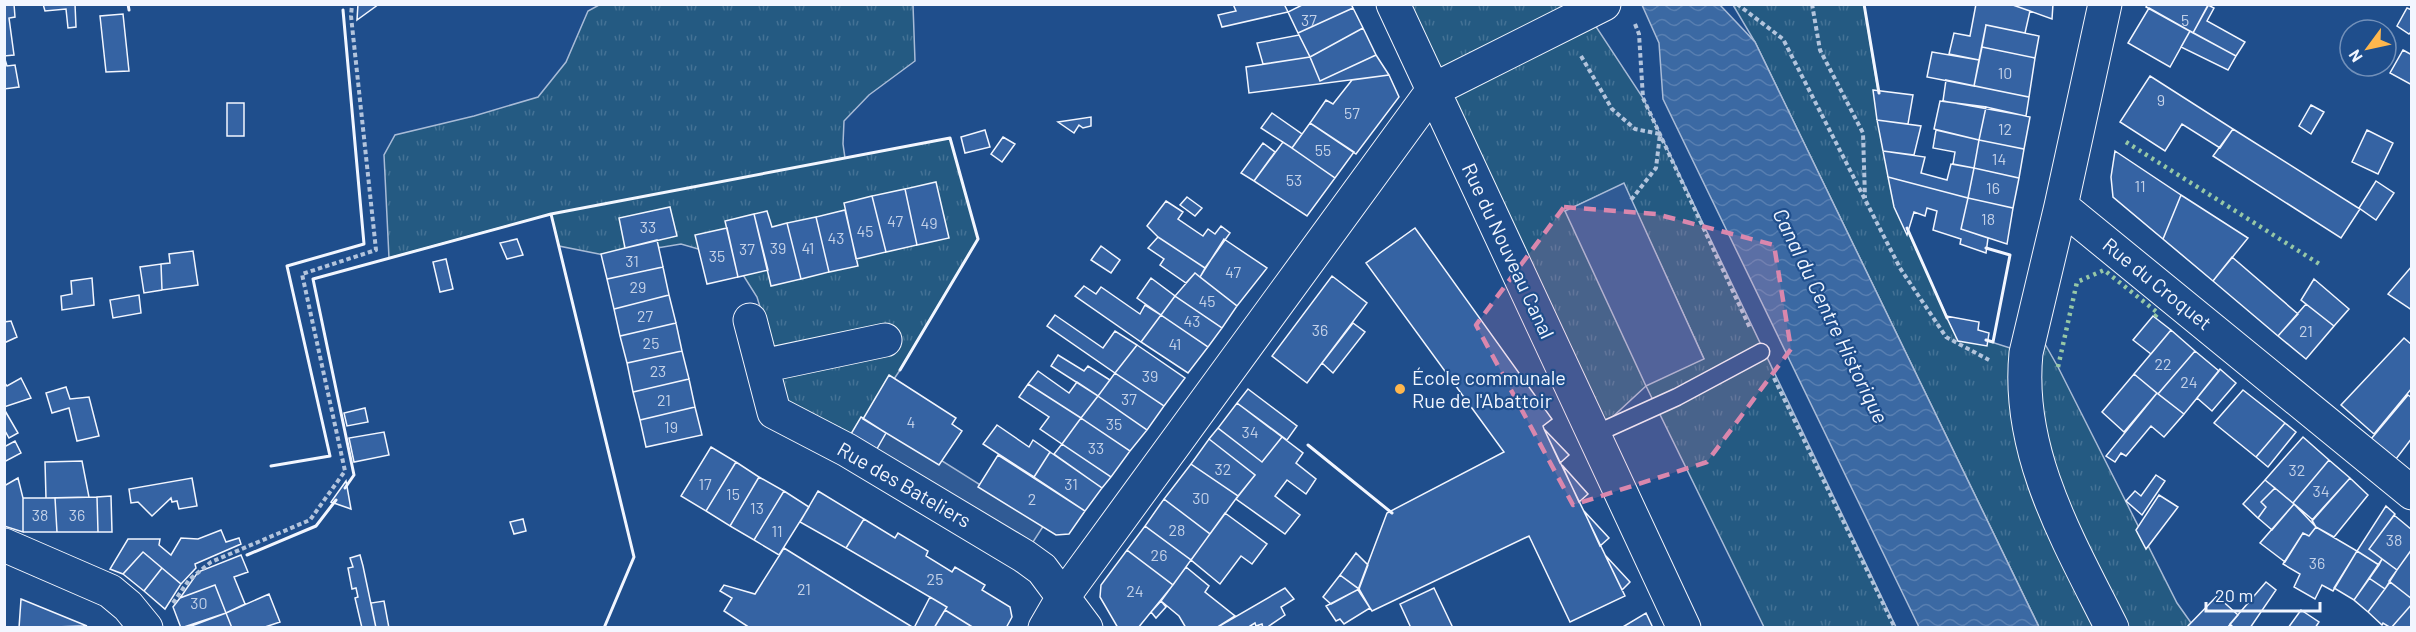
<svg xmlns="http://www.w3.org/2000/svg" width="2416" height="632" font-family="Barlow,sans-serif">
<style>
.grass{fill:url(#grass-tufts);stroke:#a8bbd7;stroke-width:1.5;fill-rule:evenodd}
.parking{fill:#305b95;stroke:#a8bbd7;stroke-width:1.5}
.water{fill:url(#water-waves);stroke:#a8bbd7;stroke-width:1.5}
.building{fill:#3563a3;stroke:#f2f6ff;stroke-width:1.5}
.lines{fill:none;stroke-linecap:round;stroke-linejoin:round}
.lane-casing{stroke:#f2f6ff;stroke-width:19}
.street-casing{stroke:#f2f6ff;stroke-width:35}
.path{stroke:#b3c4dc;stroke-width:4;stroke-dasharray:4.5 3;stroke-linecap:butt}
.lane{stroke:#1f4e8c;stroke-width:16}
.street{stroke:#1f4e8c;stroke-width:33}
.hedge{stroke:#97c8a6;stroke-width:4.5;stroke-dasharray:3 4.5;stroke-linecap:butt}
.wall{stroke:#f2f6ff;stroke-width:3}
.marked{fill:#da87ad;fill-opacity:0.2;stroke:#da87ad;stroke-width:4.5;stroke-dasharray:12 8;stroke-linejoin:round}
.poi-dot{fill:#ffb74d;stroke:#1f4e8c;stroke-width:2}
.labels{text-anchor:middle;stroke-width:4.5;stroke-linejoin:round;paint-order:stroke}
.number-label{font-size:16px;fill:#c3d1e8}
.street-label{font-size:20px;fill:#f2f6ff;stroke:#1f4e8c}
.poi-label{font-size:20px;fill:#f2f6ff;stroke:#1f4e8c;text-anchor:start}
.water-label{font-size:21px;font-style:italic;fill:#f2f6ff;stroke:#1f4e8c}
</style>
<defs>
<pattern id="grass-tufts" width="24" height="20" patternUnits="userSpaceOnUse" patternTransform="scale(1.5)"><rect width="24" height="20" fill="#245a82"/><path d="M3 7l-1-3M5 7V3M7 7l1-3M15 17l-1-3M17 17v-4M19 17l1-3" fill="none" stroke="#447295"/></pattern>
<pattern id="water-waves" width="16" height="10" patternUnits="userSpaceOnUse" patternTransform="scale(1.5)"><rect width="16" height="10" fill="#3b69a3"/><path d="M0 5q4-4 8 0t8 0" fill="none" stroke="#587fb1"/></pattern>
</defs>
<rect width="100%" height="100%" fill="#1f4e8c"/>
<path class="grass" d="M599,5H913L915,61L869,95L844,121L843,144L845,158L950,138L978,239L900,370L847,450L789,410L775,356L757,297L733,259L681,244L609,256L559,246L551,214L389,258L384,155L395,135L474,116L538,97L566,62L588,11Z
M1393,5H1584L1587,13L1643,98L1896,627H1764L1646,386L1593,435ZM1624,184L1631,200L1704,359L1565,211Z
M1733,5H1864L1897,207L1953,330L2026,353L2033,323L2058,367L2177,603L2194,627H2039L1755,42Z"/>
<path class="parking" d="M1624,183L1704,359L1646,386L1565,211Z
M869,415L1044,525L1024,556L847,450Z"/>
<path class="water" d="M1642,5H1720L1755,42L2039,627H1919L1663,99L1659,43Z"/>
<path class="building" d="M4,4H14L15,17L9,18L14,55L4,56Z
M43,4H75L76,27L68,28L66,9L45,11Z
M358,4H379L357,20Z
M1233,4H1284L1288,12L1222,27L1218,15L1236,11Z
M1304,4H1351L1353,8L1298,33L1288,12Z
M1976,4H2010L2030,11L2025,33L1986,25L1979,60L1949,54L1954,33L1970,36Z
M2010,4H2053L2052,19L2030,11Z
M2148,4H2209L2193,33L2146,7Z
M2208,5L2214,8L2207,21L2245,42L2236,56L2193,33Z
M1353,8L1363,28L1310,57L1298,33Z
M2149,8L2190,31L2170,67L2128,43Z
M2407,8L2412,10V31L2409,34L2397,26Z
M123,14L129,71L106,72L100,16Z
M1986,25L2039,36L2035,58L1982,47Z
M1363,28L1376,55L1320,81L1310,57Z
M2190,31L2236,56L2228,70L2181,47Z
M1299,35L1310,57L1263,64L1257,43Z
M1982,47L2035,58L2029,97L1974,86Z
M2403,50L2412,55V85L2390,73Z
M1932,52L1979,60L1974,86L1927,77Z
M1376,55L1389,75L1249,93L1246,67L1310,57L1320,81Z
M4,56L7,66L15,65L19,87L4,89Z
M1389,75L1399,97L1356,154L1310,123L1326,100L1333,104L1352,80Z
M2150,76L2233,129L2220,148L2182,124L2165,151L2120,122Z
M1946,80L2029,97L2026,116L1943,101Z
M1873,90L1913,95L1908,124L1877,120Z
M1940,101L1986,107L1979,140L1934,129Z
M227,103H244V136H227Z
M2311,105L2324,112L2311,134L2299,126Z
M1986,107L2030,117L2024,149L1979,140Z
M1272,113L1302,134L1292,148L1261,128Z
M1091,117V126L1083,128L1079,125L1074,133L1058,122Z
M1877,120L1921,126L1914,155L1883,151Z
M1310,123L1354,152L1335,178L1292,148Z
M2233,129L2360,209L2341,238L2213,156Z
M985,130L990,147L965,153L961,137Z
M1936,130L1979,140L1974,168L1953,164L1955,152L1933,148Z
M2367,130L2393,143L2378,174L2352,162Z
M1003,137L1015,144L1002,162L991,154Z
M1979,140L2024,149L2019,178L1974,168Z
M1283,142L1335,178L1307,216L1254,181Z
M1263,143L1275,152L1254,181L1241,173Z
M1883,151L1925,157L1921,173L1947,180L1951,164L1974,168L1968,198L1888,177Z
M2115,151L2181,195L2163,239L2113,197L2111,177Z
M1974,168L2019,178L2013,208L1968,198Z
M1888,177L1968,198L1961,229L1988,238L1986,253L1960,244L1961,239L1933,230L1937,211L1927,208L1925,216L1914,212L1907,235L1894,207Z
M2376,181L2394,193L2376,220L2359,208Z
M936,182L949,238L917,245L905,189Z
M905,189L917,245L886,252L872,196Z
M2181,195L2248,238L2213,281L2163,239Z
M872,196L886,252L856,259L844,203Z
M1187,197L1202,208L1195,216L1180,205Z
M1968,198L2013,208L2007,244L1961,229Z
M1166,201L1183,212L1178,219L1203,236L1208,229L1215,234L1221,226L1230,233L1205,268L1158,237L1147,226Z
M670,207L677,236L625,248L619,218Z
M845,210L858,266L829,272L816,217Z
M767,211L772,227L787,223L801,279L771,286L754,214Z
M754,214L768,270L738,277L725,221Z
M816,217L829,272L801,279L787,223Z
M727,228L738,277L707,284L695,235Z
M1415,228L1552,419L1543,426L1544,429L1625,596L1570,622L1529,536L1372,611L1358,590L1387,513L1504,452L1366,263Z
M1158,237L1205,268L1200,277L1195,273L1186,283L1160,265L1164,259L1148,248Z
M517,239L523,255L507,259L500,243Z
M1224,239L1267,268L1237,306L1200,277Z
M657,240L663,267L607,279L601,254Z
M1101,246L1120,260L1111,273L1091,260Z
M193,251L198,285L162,290L161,264L170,263L169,254Z
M2232,257L2298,314L2278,336L2213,281Z
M446,259L453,289L440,292L433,262Z
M161,264L162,290L144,293L140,267Z
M2412,266V310L2388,294Z
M663,267L669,295L614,309L607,279Z
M1195,273L1237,306L1222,328L1175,296Z
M1332,276L1367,303L1307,383L1272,356Z
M92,278L94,305L62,310L61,296L72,294L71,281Z
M1151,278L1175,296L1161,315L1137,298Z
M2314,279L2349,309L2334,326L2301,300Z
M1084,286L1096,294L1101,287L1140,314L1145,305L1161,315L1141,342L1075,296Z
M139,295L141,313L113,318L110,300Z
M669,295L676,323L620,336L614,309Z
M1175,296L1222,328L1208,347L1161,315Z
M2306,304L2334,326L2306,359L2278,336Z
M1055,315L1103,348L1115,331L1137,345L1115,373L1047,326Z
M1161,315L1208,347L1188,373L1141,342Z
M1946,316L1979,322L1978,330L1989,333L1987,346L1958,341Z
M2153,316L2171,330L2151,354L2133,340Z
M11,321L17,337L4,343V322Z
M676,323L682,351L627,363L620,336Z
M1353,323L1365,332L1333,373L1322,363Z
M2171,330L2195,351L2158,394L2134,374Z
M2404,338L2412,345V388L2374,434L2341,405Z
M1137,345L1185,378L1164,406L1115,373Z
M682,351L689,379L633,392L627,363Z
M2195,351L2219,371L2184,414L2158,394Z
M1058,355L1084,371L1088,366L1110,380L1098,396L1051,366Z
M2220,369L2236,383L2212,411L2197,398Z
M1038,371L1069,393L1077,382L1098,396L1081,418L1028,384Z
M1115,373L1164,406L1147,430L1098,396Z
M2134,374L2157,393L2124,432L2102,412Z
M889,375L956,418L952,424L962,431L939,465L863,419Z
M21,378L31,398L4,407V382L7,386Z
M689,379L695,407L640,420L633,392Z
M1028,384L1081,418L1062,444L1040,429L1049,417L1019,397Z
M66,387L70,399L89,397L99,436L77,441L69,408L52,413L46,393Z
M1248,389L1297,426L1287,440L1237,403Z
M2243,390L2285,423L2256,457L2214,423Z
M2157,393L2184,414L2164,437L2151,426L2126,456L2121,453L2115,462L2106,456Z
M2408,395L2412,398V438L2396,459L2371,439Z
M1098,396L1147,430L1130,451L1081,418Z
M1237,403L1282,437L1262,462L1218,428Z
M695,407L702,435L646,447L640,420Z
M365,408L368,422L347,426L344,413Z
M4,409L18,433L9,438L4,429Z
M861,417L886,433L874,454L848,439Z
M1081,418L1130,451L1111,477L1062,444Z
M2285,423L2296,432L2268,467L2256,457Z
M997,425L1029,447L1033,440L1050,452L1034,477L983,444Z
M1218,428L1262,462L1282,437L1303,453L1296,463L1316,479L1306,494L1287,480L1275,496L1300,515L1285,534L1236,499L1255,475L1209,439Z
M1544,429L1569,455L1560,463Z
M384,432L389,455L354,462L349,438Z
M2303,437L2329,460L2293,503L2265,480Z
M1209,439L1255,475L1238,496L1191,464Z
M15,441L21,453L4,462V447Z
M1062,444L1111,477L1102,488L1054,454Z
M711,447L736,462L706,511L681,496Z
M1050,452L1102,488L1085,511L1034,477Z
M998,455L1085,511L1069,534L1056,535L978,487Z
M2329,460L2350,478L2313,520L2293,503Z
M82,461L89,497L46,498L45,462Z
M736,462L759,477L730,526L706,511Z
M1191,464L1238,496L1210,534L1164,499Z
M1562,465L1588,494L1579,502Z
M2156,475L2165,481L2142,515L2126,501L2135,491L2141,496Z
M759,477L784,491L754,540L730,526Z
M18,478L23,498V532L4,526V486Z
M192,478L197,506L179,509L177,501L172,502L171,498L152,516L138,502L131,503L129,489Z
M2350,478L2368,495L2334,537L2316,527L2312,520Z
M2265,480L2275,488L2261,502L2266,507L2258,518L2243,504Z
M346,481L351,509L331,502Z
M2275,488L2294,504L2272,530L2258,518L2266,507L2261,502Z
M784,491L809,507L779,555L754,540Z
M818,491L864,519L846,548L800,522Z
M2159,495L2178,507L2146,549L2136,530Z
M111,496L112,532H98L97,497Z
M97,497L98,532H57L55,498Z
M23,498H55L57,532H23Z
M1164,499L1210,534L1191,560L1145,526Z
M2294,504L2316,527L2309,536L2303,533L2285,562L2260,543Z
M2386,506L2395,514L2369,549L2382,559L2379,565L2357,551Z
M1584,511L1609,538L1600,546Z
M1225,513L1267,544L1252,564L1241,556L1220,584L1191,560Z
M2394,515L2412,530V549L2397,570L2369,549Z
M523,519L526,531L514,534L510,522Z
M864,519L895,538L898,533L928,551L926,556L952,572L955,567L985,585L982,590L1010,607L1012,617L1006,628H974L945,610L947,607L846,548Z
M1145,526L1191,560L1173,585L1127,550Z
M2316,527L2357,551L2333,591L2322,585L2315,599L2294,587L2300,574L2283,564L2303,533L2309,536Z
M221,530L226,542L239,538L241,544L195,564L196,568L181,584L143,552L123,574L110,569L128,539H160L159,545L171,555L181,538L198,539Z
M784,548L863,597L914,628H750L724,611L732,598L720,591L724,585L755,594Z
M2412,549V599L2389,581Z
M1127,550L1173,585L1138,628H1118L1100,597L1101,585Z
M2357,551L2379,565L2354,600L2334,588Z
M143,552L162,568L144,591L123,574Z
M1356,553L1368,565L1359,589L1340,575Z
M241,555L248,572L234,577L245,604L226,613L215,585L180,598L198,572Z
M360,555L363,566L376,628H362L355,598L358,597L356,588L352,589L348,568L353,567L350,558Z
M1605,555L1630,582L1622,590Z
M2382,559L2397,570L2385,589L2369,578Z
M1186,567L1209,586L1205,592L1235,616L1216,628H1186L1179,616L1161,601Z
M162,568L181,584L165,609L144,591Z
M1340,575L1359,589L1331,604L1323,597Z
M2369,578L2385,589L2368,612L2354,600Z
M2266,582L2276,590L2250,628H2234L2230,624Z
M2390,582L2412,599V604L2391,628L2383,623L2382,625L2368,612Z
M215,585L226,613L181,628L173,607L180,598Z
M1285,588L1294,599L1281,607L1285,615L1266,628H1263L1262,624L1256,626L1255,623L1247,628H1216Z
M1434,588L1453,628H1411L1400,604Z
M1359,589L1370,608L1344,624L1340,619L1336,621L1326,606Z
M269,594L280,622L262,628H232L226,613Z
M2217,596L2238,615L2227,628H2186Z
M930,597L947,607L945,610L934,628H914Z
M21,599L87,626L19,628Z
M384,601L389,628H376L371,603Z
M1161,601L1166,607L1156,618L1151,612Z
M2412,604V628H2391Z
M945,610L974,628H934Z
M2301,610L2319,622L2315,628H2288Z
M226,613L232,628H186Z
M1646,613L1653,628H1621Z"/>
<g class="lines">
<defs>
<path id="lane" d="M1593,435L1677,397L1761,352"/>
<path id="street" d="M1393,4L1684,628
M2105,4L2061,206L2026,353C2016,453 2069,542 2112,628
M2061,206L2412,493
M750,320L774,412L847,450L1024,556L1042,569L1086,628
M762,366L885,340
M4,545L110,591L128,606L146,628
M1045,628L1063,597L1433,90L1604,4"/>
</defs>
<use href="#lane" class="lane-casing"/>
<use href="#street" class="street-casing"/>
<path class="path" d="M1737,4L1783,39L1900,268L1946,337L1989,360
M1812,4L1820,50L1863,133L1865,198
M1635,24L1639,34L1643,98L1750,328
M1581,56L1612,109L1635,129L1660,134L1656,168L1631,200
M1774,378L1895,628
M173,603L189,580L211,562L310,520L345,471L302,274L376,250L351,16L352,4"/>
<use href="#lane" class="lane"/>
<use href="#street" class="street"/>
<path class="hedge" d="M2126,142L2321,265
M2058,367L2077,282L2104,270L2158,313L2152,320"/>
<path class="wall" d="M128,4L129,10
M1864,4L1879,93
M551,214L634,557L604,628
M1907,228L1947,318
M1986,248L2010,255L1993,342L1986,340
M1308,445L1392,513
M271,466L330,456L287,266L364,244L343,10
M345,488L354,475L313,279L551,214L950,138L978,239L900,370
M247,555L316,526L336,500"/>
</g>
<path class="marked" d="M1564,207L1656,214L1774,245L1791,349L1707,462L1573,505L1476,325Z"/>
<circle class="poi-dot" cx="1400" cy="389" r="6"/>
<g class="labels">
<g class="number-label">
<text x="1309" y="26">37</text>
<text x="2185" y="26">5</text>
<text x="2005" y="79">10</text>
<text x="2161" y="106">9</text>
<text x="1352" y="119">57</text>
<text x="2005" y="135">12</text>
<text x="1323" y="156">55</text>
<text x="1999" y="165">14</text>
<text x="1294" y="186">53</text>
<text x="2140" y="192">11</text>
<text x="1993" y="194">16</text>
<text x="1988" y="225">18</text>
<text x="895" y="227">47</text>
<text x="929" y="229">49</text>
<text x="648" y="233">33</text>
<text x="865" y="237">45</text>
<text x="836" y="244">43</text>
<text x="778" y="254">39</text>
<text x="808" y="254">41</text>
<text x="747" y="255">37</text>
<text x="717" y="262">35</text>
<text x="632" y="267">31</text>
<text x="1233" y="278">47</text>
<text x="638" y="293">29</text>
<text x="1207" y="307">45</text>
<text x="645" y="322">27</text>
<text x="1192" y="327">43</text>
<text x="1320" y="336">36</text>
<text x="2306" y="337">21</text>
<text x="651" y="349">25</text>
<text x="1175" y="350">41</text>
<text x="2163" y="370">22</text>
<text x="658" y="377">23</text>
<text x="1150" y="382">39</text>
<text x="2189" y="388">24</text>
<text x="1129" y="405">37</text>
<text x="664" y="406">21</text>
<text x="911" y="428">4</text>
<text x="1114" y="430">35</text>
<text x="671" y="433">19</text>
<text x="1250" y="438">34</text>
<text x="1096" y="454">33</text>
<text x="1223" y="475">32</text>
<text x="2297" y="476">32</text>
<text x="705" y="490">17</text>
<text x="1071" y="490">31</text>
<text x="2321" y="497">34</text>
<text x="733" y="500">15</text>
<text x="1201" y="504">30</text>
<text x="1032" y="505">2</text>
<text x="757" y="514">13</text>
<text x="40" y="521">38</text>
<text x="77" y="521">36</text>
<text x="1177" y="536">28</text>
<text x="777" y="537">11</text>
<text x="2394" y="546">38</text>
<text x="1159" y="561">26</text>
<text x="2317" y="569">36</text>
<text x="935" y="585">25</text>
<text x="804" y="595">21</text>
<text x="1135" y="597">24</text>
<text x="199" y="609">30</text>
</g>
<g class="street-label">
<text transform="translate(1508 251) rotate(65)" y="7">Rue du Nouveau Canal</text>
<text transform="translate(2157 284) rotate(39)" y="7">Rue du Croquet</text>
<text transform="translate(904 485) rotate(30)" y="7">Rue des Bateliers</text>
</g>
<g class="poi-label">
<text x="1412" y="385">École communale<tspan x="1412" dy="23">Rue de l'Abattoir</tspan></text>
</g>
<g class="water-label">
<text transform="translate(1830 316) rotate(64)" y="7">Canal du Centre Historique</text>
</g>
</g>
<rect width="2416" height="632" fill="none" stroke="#f2f6ff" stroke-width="12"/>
<g transform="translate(2368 48) rotate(237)"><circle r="28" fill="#1f4e8c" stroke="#7391ba" stroke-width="1.5"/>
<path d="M0-4.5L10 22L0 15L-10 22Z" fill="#ffb74d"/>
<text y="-9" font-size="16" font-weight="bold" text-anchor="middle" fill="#f2f6ff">N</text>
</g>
<path d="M2206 602v9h114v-9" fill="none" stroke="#f2f6ff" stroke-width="3"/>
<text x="2215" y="602" font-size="18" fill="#f2f6ff" stroke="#1f4e8c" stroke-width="4.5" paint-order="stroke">20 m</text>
</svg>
